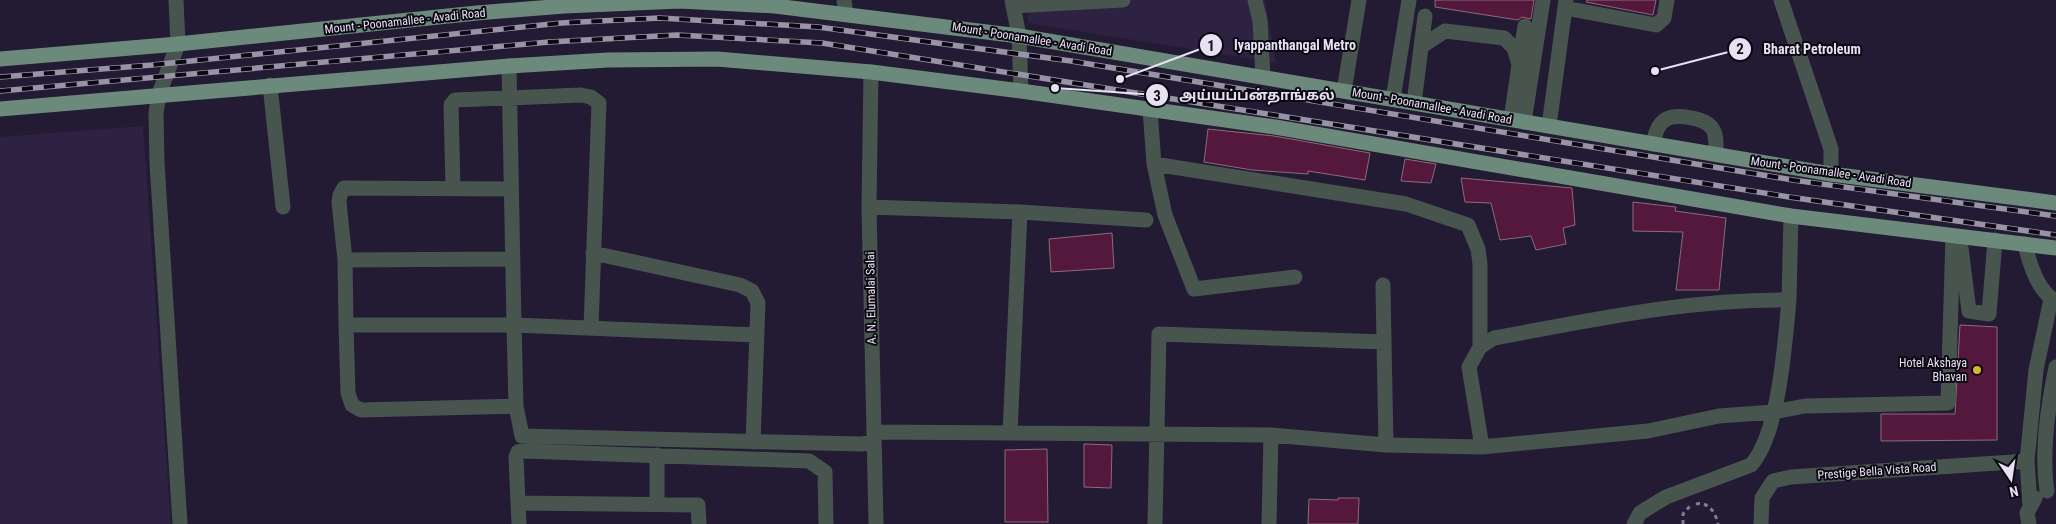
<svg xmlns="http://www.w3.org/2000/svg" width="2056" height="524" font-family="'Roboto Condensed','Noto Sans Tamil',sans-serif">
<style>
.built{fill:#2d2242}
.building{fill:#54183c;stroke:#8c6b7b}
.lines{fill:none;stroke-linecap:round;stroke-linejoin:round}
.path{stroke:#827b91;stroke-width:3;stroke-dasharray:4 4;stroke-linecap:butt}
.minor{stroke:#47554e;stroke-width:15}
.major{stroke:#6c8a7b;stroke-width:15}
.rail-casing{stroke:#9993a8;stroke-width:5.5}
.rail{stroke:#0b0812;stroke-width:4;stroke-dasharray:11;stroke-linecap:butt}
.poi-dot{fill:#d5b534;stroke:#0b0812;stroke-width:2}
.labels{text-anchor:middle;stroke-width:4;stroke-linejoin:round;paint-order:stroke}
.street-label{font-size:12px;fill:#e6e1f3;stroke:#0b0812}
.poi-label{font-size:12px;fill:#e6e1f3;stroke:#0b0812;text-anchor:end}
.leader{fill:none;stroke:#e6e1f3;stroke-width:2}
.callout-dot{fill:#e6e1f3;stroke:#0b0812;stroke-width:2}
.mark-label{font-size:15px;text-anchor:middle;font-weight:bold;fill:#111}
.callout-label{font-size:14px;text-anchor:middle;font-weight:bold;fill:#e6e1f3;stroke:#0b0812;stroke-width:4;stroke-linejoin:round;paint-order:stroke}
</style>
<rect width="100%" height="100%" fill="#231a34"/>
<path class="built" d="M1026,0H1265L1276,63L1028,23Z
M143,126L171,524H0V137Z"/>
<path class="building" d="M1435,0H1534L1531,19L1522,17L1518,20L1435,7Z
M1587,0H1656L1653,15L1586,2Z
M1208,129L1274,136L1370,153L1365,180L1308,171V174L1252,170L1204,162Z
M1405,159L1436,164L1431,183L1401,181Z
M1461,178L1572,188L1575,225L1563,228L1566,244L1536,250L1531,236L1500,240L1491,203L1465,202Z
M1633,202L1676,207L1675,211L1726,218L1719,290H1676L1683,232L1633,231Z
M1112,233L1114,268L1051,272L1049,239Z
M1960,325L1997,327V440L1881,441V414H1955Z
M1084,444L1112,445L1111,488L1084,487Z
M1047,449L1048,522H1005V450Z
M1338,498H1359L1358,524H1308L1309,499L1338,500Z"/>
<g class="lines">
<path class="path" d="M1696,504C1708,501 1716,513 1718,524
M1683,524V514L1690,506"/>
<path class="minor" d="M176,0L178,44L159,94L156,113L157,163L180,524
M844,0L846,14
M1012,0L1019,36L1021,91
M1255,0L1260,21L1263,77
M1781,0L1831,149V174
M1013,6L1123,0
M1565,8L1656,25L1664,18L1667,0
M1422,46L1445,31L1504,38L1514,48L1519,65L1511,119
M1519,61L1525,26
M509,66L514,325L756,335
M871,72L869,207L876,524
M270,85L283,207
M1344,91L1359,0
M1393,99L1409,0
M1414,103L1425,16
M1150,109L1154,164
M1524,122L1543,0
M1549,126L1566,0
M1653,144C1655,135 1657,125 1665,120C1675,113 1705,118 1712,128C1717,135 1716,146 1716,154
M453,188L451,105L455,100L581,95L591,97L599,103L591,328
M511,189L344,188L340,195L339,202L345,260L346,325H514L516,406
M869,207L1020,212L1010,433
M1020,212L1146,220
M1960,240L1969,311L1989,314L1995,240
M2025,244C2029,262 2038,292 2056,301
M593,253L740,285L752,291L758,303L753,442
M345,260L511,259
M1295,277L1194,289L1165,215L1154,164L1406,204L1468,225L1478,249L1480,264V347
M1383,285L1384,342
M346,325L348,393L352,405L361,410L516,406L522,436L862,444L874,442
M874,432L1271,435L1386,445L1482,447L1648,431L1719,416L1773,412L1805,406L1948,403L1953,236
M1482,447L1469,367L1480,347L1494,338C1593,320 1687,299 1789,300L1791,216
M2047,491C2041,451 2048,406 2056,367
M518,503L698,505L699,524
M657,504V455
M2030,505L2027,461L2036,370L2051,299
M519,524L516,457L518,452L524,451L809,461L825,472L826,524
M1155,524L1159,334L1384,342L1386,445
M1269,524L1271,435
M1634,524L1640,513L1666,497L1751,465C1779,434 1785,343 1789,300
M1761,524L1762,498L1773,481L1791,477L2027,461
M2029,524L2027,513L2035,498"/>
<path class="major" d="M0,59L178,44L477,13L564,6L680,1L775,6L1019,36L1831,174L2056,203
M0,109L509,66L608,60L717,59L871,72L1021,91L1275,127L1791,216L2056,248"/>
<defs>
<path id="rail" d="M0,77L152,65L561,23L659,18L818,27L1071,61L1793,180L2056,216
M0,91L549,42L677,35L822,43L1789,197L2056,235"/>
</defs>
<use href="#rail" class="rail-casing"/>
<use href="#rail" class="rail"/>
</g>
<circle class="poi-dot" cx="1977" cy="370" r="5"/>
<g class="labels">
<g class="street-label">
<text transform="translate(405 21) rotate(-6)" y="4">Mount - Poonamallee - Avadi Road</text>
<text transform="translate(1032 39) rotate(9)" y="4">Mount - Poonamallee - Avadi Road</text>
<text transform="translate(1432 106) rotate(10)" y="4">Mount - Poonamallee - Avadi Road</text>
<text transform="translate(1831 172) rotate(8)" y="4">Mount - Poonamallee - Avadi Road</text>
<text transform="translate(871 298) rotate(-91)" y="4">A. N. Elumalai Salai</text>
<text transform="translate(1877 471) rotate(-4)" y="4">Prestige Bella Vista Road</text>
</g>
<g class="poi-label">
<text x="1967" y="367">Hotel Akshaya<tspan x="1967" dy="14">Bhavan</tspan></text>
</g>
</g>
<path class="leader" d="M1120 79L1211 45M1655 71L1740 49M1055 88L1157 95"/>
<g class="callout-dot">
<circle cx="1120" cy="79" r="5"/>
<circle cx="1655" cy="71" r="5"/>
<circle cx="1055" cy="88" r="5"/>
<circle cx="1211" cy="45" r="12"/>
<circle cx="1740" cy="49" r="12"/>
<circle cx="1157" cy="95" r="12"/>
</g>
<g class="mark-label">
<text x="1211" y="51">1</text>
<text x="1740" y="54">2</text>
<text x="1157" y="101">3</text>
</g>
<g class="callout-label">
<text x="1295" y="50">Iyappanthangal Metro</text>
<text x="1812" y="54">Bharat Petroleum</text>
<text x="1257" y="100">அய்யப்பன்தாங்கல்</text>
</g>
<g transform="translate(2011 479) rotate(167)" stroke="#0b0812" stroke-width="4" paint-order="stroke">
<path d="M0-4L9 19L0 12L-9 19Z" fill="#e6e1f3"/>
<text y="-8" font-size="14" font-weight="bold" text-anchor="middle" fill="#e6e1f3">N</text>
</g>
</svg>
